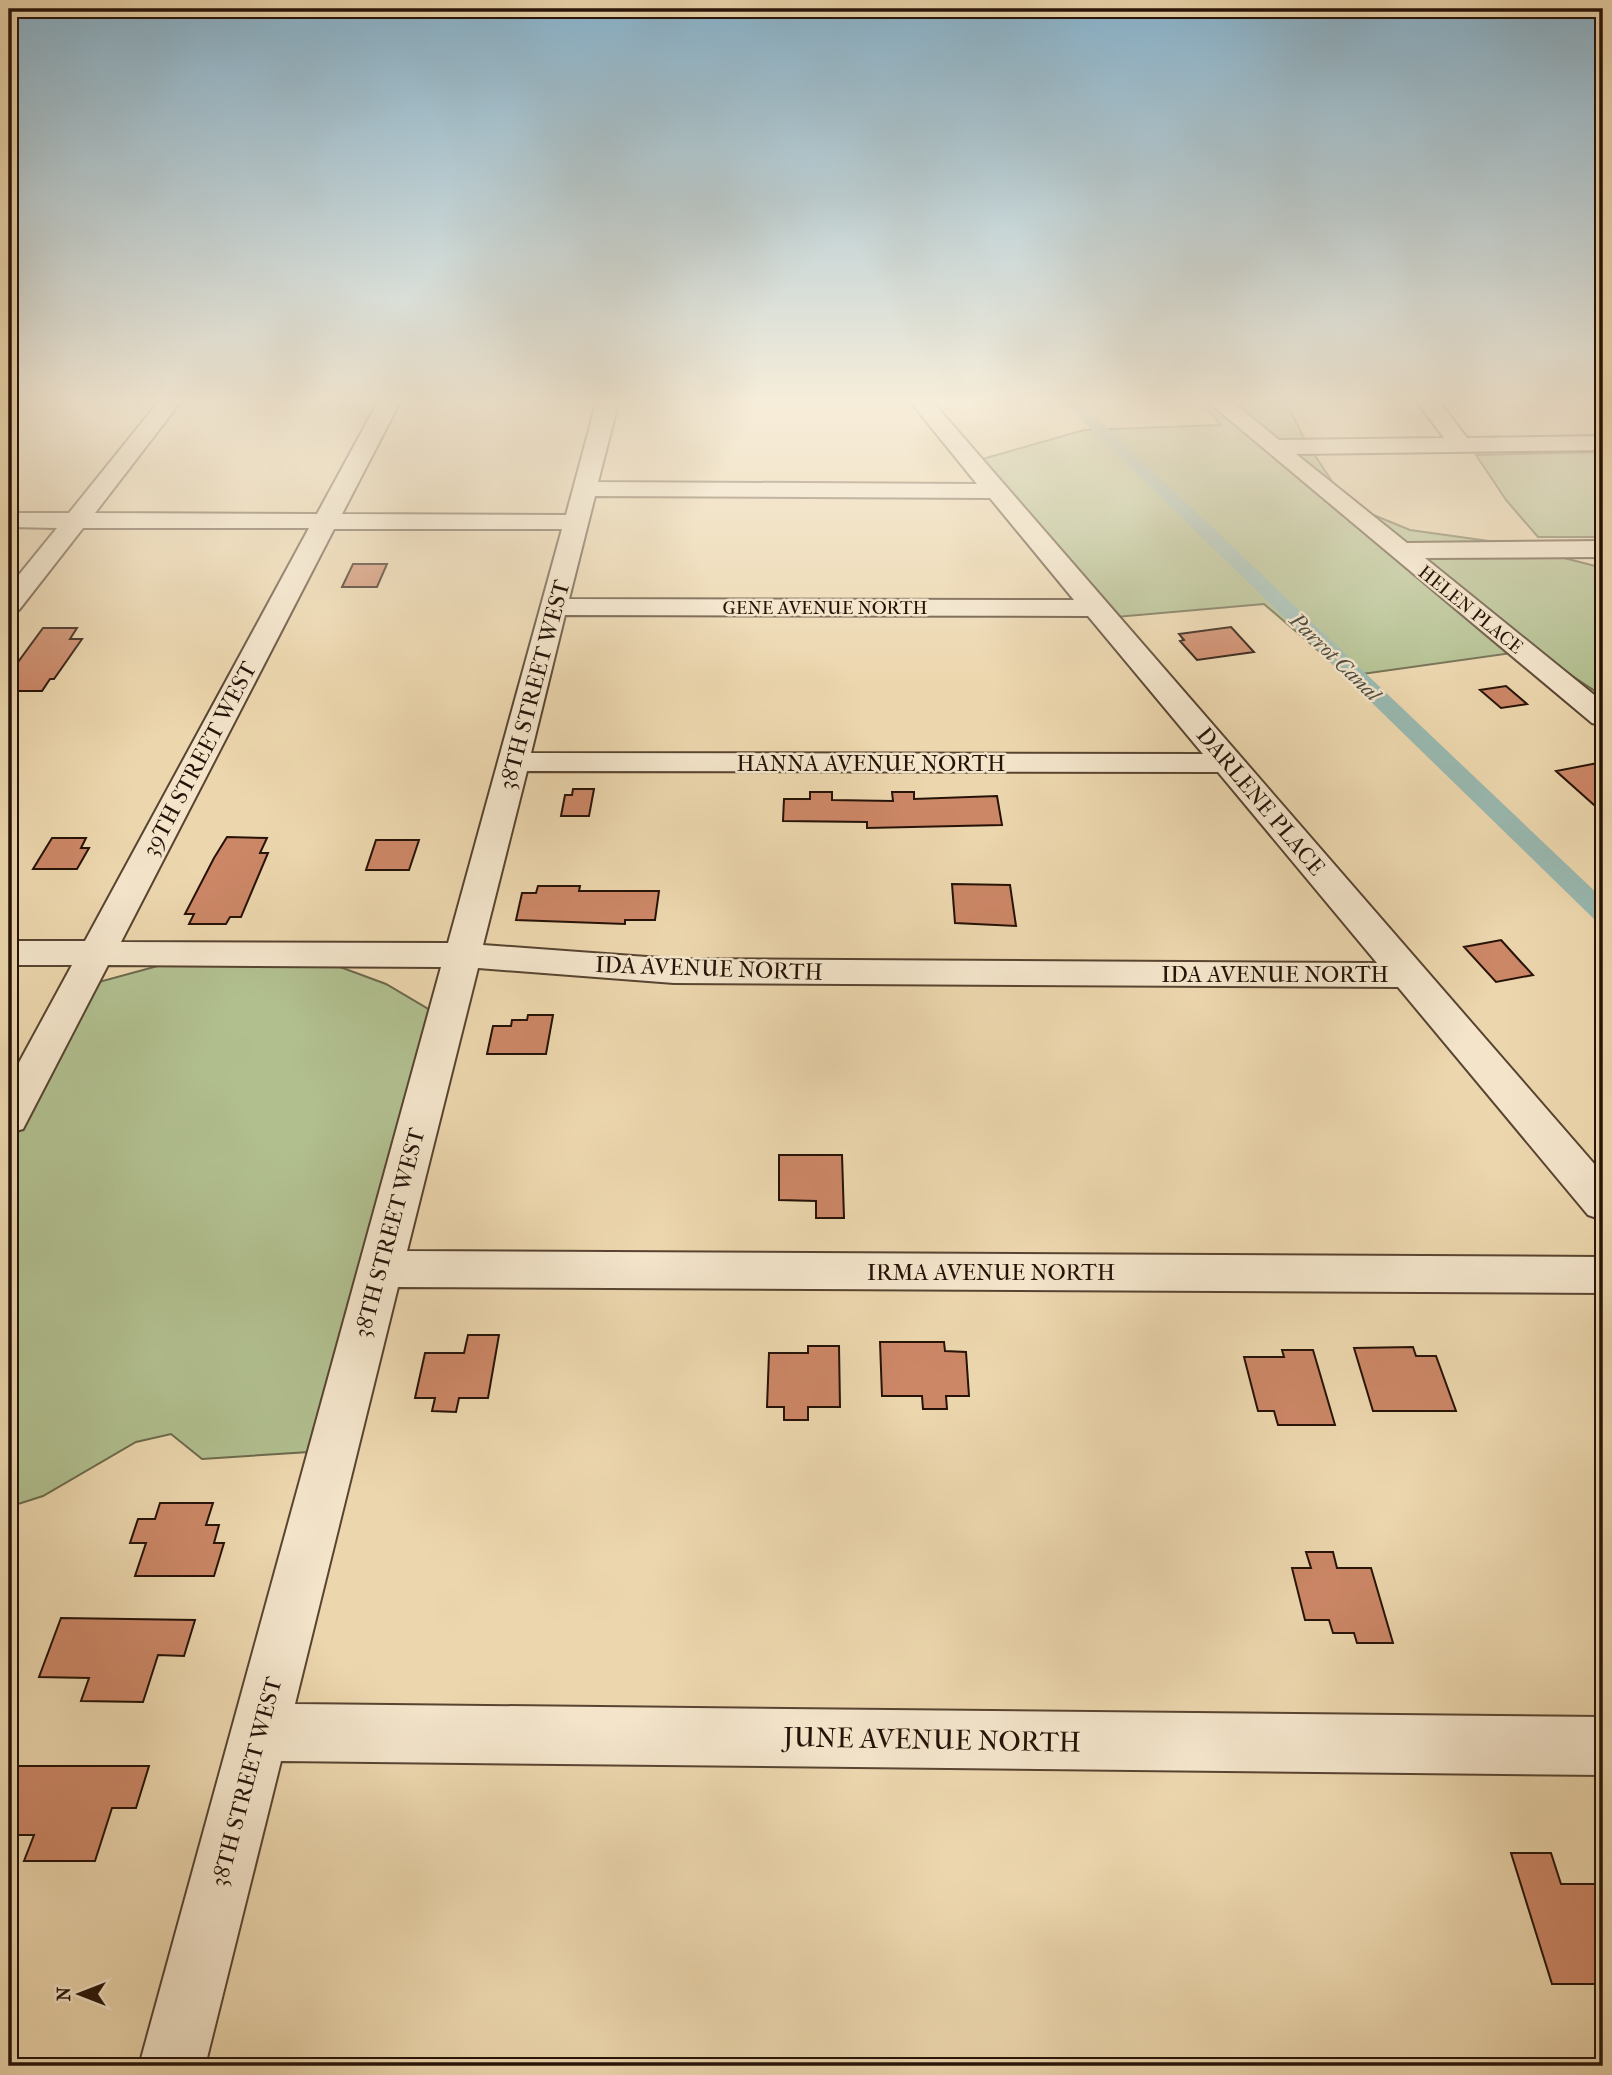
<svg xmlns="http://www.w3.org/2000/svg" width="1612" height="2075" font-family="'IM FELL French Canon',serif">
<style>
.green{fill:#b1bf8f;stroke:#6c694c;stroke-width:2}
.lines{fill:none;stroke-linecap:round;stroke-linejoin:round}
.canal{fill:#99b8b0;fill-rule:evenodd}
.building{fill:#cc8767;stroke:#261308;stroke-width:2}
.minor-casing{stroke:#584431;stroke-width:4}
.minor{fill:#f3e4ca;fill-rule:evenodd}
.labels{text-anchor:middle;stroke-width:5;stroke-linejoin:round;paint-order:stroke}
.far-street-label{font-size:19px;fill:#261308;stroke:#f3e4ca}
.far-water-label{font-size:21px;font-style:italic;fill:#4e4d43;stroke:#f3e4ca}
.street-label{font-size:23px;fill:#261308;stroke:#f3e4ca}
.near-street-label{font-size:28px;fill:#261308;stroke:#f3e4ca}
</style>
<rect width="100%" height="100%" fill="#ecd6ad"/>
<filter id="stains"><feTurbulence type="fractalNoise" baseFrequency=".00286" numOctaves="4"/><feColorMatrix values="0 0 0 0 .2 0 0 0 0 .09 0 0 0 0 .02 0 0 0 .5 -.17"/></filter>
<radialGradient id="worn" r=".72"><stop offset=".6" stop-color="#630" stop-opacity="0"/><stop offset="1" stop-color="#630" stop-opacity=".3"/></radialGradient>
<path class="green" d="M1199,400H1285L1306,442L1347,504L1410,530L1510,544L1603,568V692L1598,693L1533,650L1348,676L1264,604L1116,617L972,462L1084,430L1221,425Z
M1603,452V537H1538L1506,500L1476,455Z
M176,961L332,964L386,984L447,1020L309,1452L202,1459L171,1434L136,1442L43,1496L9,1507V1104L73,989Z"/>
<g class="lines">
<path class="canal" d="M1061,400H1078L1603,899V921L1594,919Z"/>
</g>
<path class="building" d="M353,564H387L377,587H342Z
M1231,627L1254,652L1197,660L1180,641L1184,640L1179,634Z
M43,628H77L70,639H82L54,679H50L42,691H9V681L15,673H10Z
M1506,686L1527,704L1501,708L1480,690Z
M1603,762V813L1556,771Z
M573,789H594L589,816H561L565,795H572Z
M810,792H832V800L893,801L892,792H914V799L997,796L1002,825L867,828V822L783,821L784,799H810Z
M227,837L267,838L260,853H268L241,917H230L226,924H189L194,914H185L214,858Z
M52,838H86L81,848H89L77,869H33Z
M376,840H419L409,870H366Z
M952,884L1010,885L1016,926L955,923Z
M538,886H580L579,891H659L655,920H625V924L516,920L522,893H536Z
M1501,940L1520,961L1533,975L1496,982L1464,947Z
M528,1015H553L546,1054H487L493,1026H511L512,1020H527Z
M779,1155H842L844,1218H816V1201L779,1200Z
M468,1335H499L488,1398H459L456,1412L432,1411L435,1398H415L425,1353H464Z
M880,1342H944L945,1351L966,1352L969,1396H946L947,1409H923L922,1396H882Z
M808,1346H839L840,1407H808V1420H784V1407H767L769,1353H808Z
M1413,1347L1416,1356H1436L1456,1411H1373L1354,1348Z
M1282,1350H1313L1335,1425H1278L1274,1411H1258L1244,1357H1284Z
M160,1503H213L206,1525H219L214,1543H224L214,1576H135L146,1543H130L138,1519H155Z
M1306,1552H1333L1337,1568H1371L1393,1643H1357L1354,1633H1333L1329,1620H1305L1292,1568H1311Z
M61,1618L195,1620L184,1656L158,1655L143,1702L81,1701L89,1678L39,1677Z
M9,1766H149L136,1808H112L95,1861H24L34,1835H9Z
M1511,1853H1551L1561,1884H1603V1984H1552Z"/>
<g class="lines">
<defs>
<path id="minor" d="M160,400H182L95,513L317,514L379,400H401L342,514L566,515L597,400H619L598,482L977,484L909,400H931L1603,1174V1220L1588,1215L1398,987L674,983L478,968L407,1251L1603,1257V1293L398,1287L295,1704L1603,1717V1775L281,1761L205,2066H139L441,967L108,965L23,1129L9,1133V1081L72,965H9V941H85L309,528H83L19,610L9,612V587L57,528L9,527V513H69ZM595,496L990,498L1074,600L569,599ZM334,529H562L448,943L121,942ZM565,615L1088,616L1203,754L531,753ZM527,771L1218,772L1377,963L674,959L483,945Z
M1206,400H1230L1279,440L1444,438L1416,400H1438L1467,438L1603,436V450L1296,454L1407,543L1603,541V557L1425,558L1603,702V726L1592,723Z"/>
</defs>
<use href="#minor" class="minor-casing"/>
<use href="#minor" class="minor"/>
</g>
<linearGradient id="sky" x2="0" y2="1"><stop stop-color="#88b6d2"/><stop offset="0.58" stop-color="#f6edda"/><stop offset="1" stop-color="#f6edda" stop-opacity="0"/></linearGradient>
<rect width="1612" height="691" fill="url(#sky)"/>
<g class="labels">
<g class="far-street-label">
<text x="825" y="614">GENE AVENUE NORTH</text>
<text transform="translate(1471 609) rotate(39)" y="7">HELEN PLACE</text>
</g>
<g class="far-water-label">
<text transform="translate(1335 657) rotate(44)" y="7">Parrot Canal</text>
</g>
<g class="street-label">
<text transform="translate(534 685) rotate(-75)" y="8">38TH STREET WEST</text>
<text transform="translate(199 759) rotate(-62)" y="8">39TH STREET WEST</text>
<text x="871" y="771">HANNA AVENUE NORTH</text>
<text transform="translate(1261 801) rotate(50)" y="8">DARLENE PLACE</text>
<text transform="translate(709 968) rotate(2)" y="8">IDA AVENUE NORTH</text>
<text x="1275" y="982">IDA AVENUE NORTH</text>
<text transform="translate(389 1233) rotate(-75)" y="8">38TH STREET WEST</text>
<text x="991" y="1280">IRMA AVENUE NORTH</text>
<text transform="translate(246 1782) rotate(-75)" y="8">38TH STREET WEST</text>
</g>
<g class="near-street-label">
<text transform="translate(932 1739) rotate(1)" y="10">JUNE AVENUE NORTH</text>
</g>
</g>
<rect width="1612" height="2075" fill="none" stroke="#ecd6ad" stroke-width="35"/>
<rect x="10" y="10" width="1591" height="2054" fill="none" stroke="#261308" stroke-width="3.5"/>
<rect x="18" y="18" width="1577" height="2040" fill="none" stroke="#261308" stroke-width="2"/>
<g transform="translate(80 1994) rotate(270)" stroke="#f3e4ca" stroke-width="5" paint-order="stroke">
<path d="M0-5L12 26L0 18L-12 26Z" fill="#261308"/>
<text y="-10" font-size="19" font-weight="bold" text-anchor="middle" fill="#261308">N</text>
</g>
<rect width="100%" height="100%" filter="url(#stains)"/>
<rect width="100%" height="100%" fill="url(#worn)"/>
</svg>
